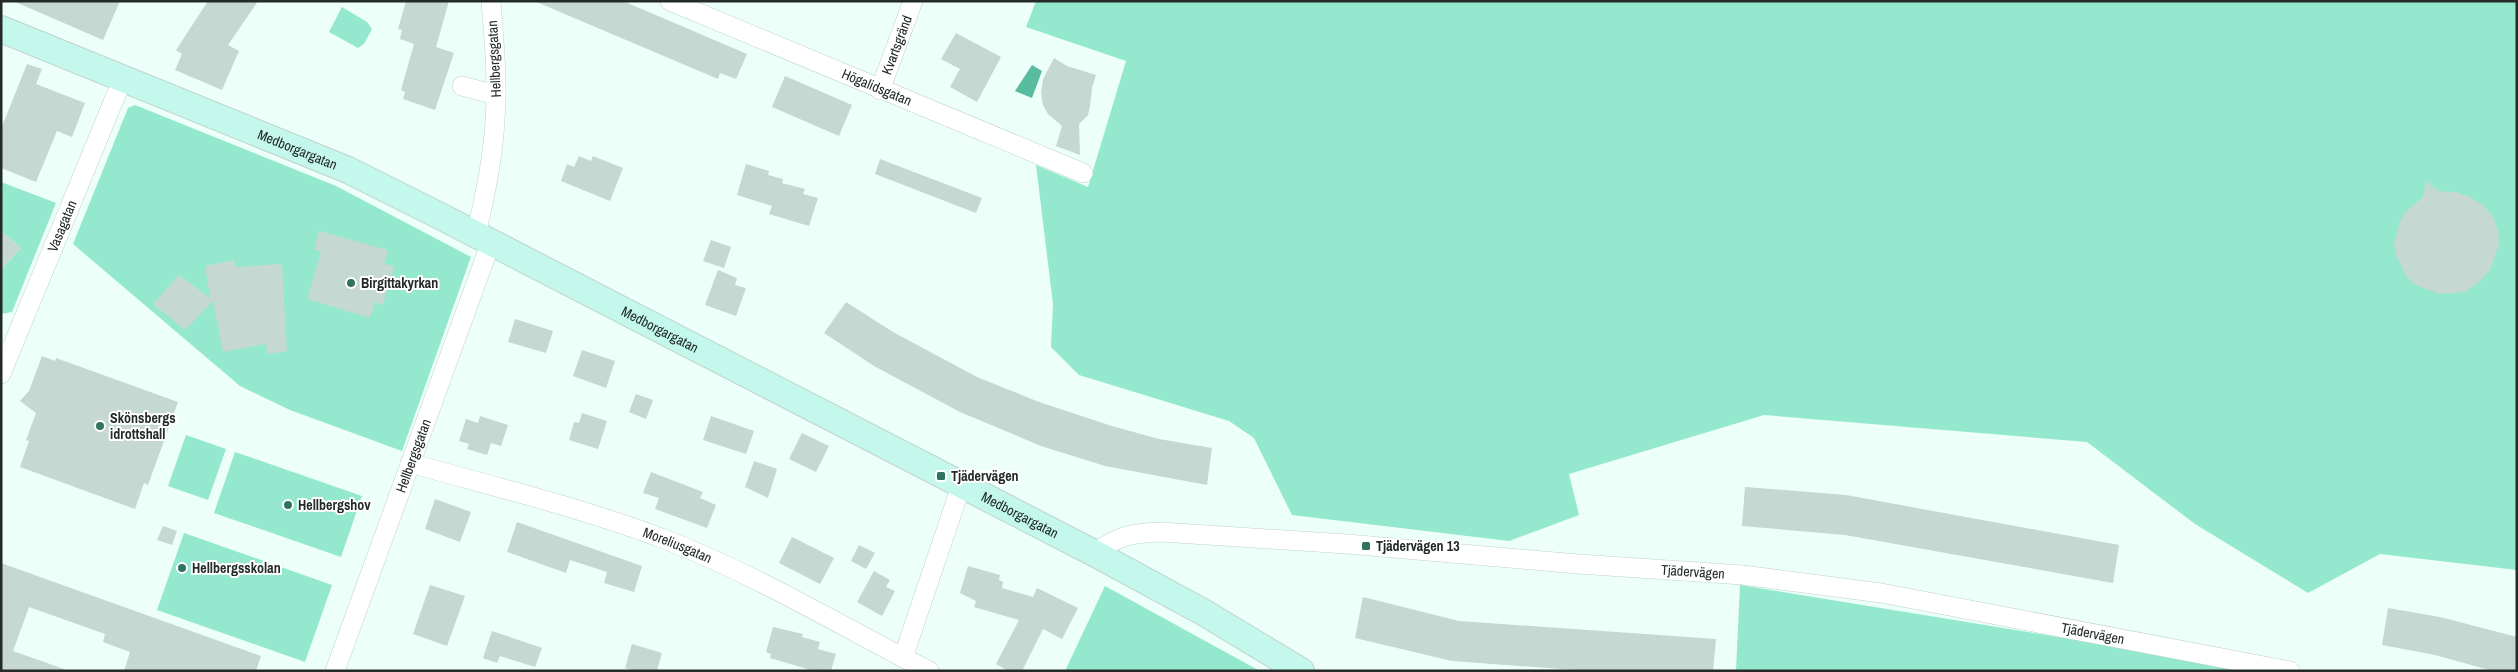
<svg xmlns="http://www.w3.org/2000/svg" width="2518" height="672" font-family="'Archivo Narrow',sans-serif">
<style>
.green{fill:#93e8ce}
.water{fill:#59bca1}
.building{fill:#c5d8d1}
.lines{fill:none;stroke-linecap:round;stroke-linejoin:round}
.street-casing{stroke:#c0d2cc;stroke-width:20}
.secondary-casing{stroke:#c0d2cc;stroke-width:28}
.street{stroke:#fff;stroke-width:19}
.secondary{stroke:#c4f8ec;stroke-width:26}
.poi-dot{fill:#327261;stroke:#fff;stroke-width:2}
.labels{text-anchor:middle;stroke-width:4;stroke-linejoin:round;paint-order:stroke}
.street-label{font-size:14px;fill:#232a28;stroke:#fff}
.poi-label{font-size:14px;font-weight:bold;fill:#232a28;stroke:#fff;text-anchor:start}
</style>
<rect width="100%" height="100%" fill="#ecfff8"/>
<path class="green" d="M1036,1H2517V570L2380,554L2308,593L2195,524L2087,442L1764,415L1569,474L1579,515L1509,541L1292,515L1254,438L1229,421L1079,375L1051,347L1053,304L1036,165L1088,187L1126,61L1026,27Z
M342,7L367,22L372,29L364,44L358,48L329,32Z
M135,105L336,186L471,257L402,451L290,410L240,386L73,244L128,108Z
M1,182L56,203L12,312L1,314V270L21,248L1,231Z
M186,435L226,449L208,500L168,486Z
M235,452L362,496L341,557L214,513Z
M184,533L332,585L305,662L157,610Z
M1740,585L2089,642L2239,671H1736Z
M1105,586L1260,671H1065Z"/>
<path class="water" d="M1032,65L1042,71L1032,98L1015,91Z"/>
<path class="building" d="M13,1H120L103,40Z
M208,1H258L228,45L239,51L222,90L175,70L182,54L176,50Z
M406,1H449L436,47L454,53L435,110L403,99L405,92L401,90L414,44L400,39L402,30L398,29Z
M534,1H623L747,54L736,79L720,73L718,79Z
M956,33L1001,57L977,102L950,87L960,69L941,59Z
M1054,58L1067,66L1096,75L1092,88L1090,107L1088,115L1079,124L1080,155L1056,146L1062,126L1048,114L1043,105L1041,93L1043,79Z
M27,64L42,69L36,84L85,103L72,137L57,131L36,182L1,168V129Z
M785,76L852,105L839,136L772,107Z
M579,156L591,161L593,156L623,168L610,201L561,181L567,164L574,167Z
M880,159L982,198L976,213L875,174Z
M746,164L769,171L768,175L783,179L782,183L805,189L803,194L818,198L809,226L769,214L772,206L737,195Z
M2426,181L2438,191L2456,192L2470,197L2483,205L2493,217L2498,230L2499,245L2490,270L2480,281L2466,292L2440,294L2415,285L2406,276L2396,255L2394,243L2400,221L2406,211L2423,197Z
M1,231L21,248L1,270Z
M319,231L388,250L384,264L394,266L383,305L375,302L370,318L307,299L321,252L314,249Z
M711,240L731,247L724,268L703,261Z
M234,260L236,267L282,264L287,351L268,354L265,344L223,352L213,301L185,330L153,304L179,275L210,298L205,266Z
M718,270L737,278L735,285L746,288L736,316L705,305Z
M846,302L893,332L977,377L1039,402L1112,426L1159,439L1212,448L1207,485L1105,466L1041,446L960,412L874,366L824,333Z
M515,319L553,331L546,353L508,342Z
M582,350L615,361L606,388L573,376Z
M42,356L55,361L56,358L178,402L148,485L144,483L135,509L20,467L29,441L26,440L36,413L20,401L29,391Z
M636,394L653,400L646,419L629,412Z
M582,413L607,421L598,449L569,440L574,422L579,423Z
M480,416L508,425L501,446L491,443L487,455L467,449L469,444L459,441L466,419L478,423Z
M711,416L754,431L746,454L703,440Z
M802,433L829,446L816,472L789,459Z
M754,461L777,469L768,498L745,487Z
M651,472L703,492L700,498L716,505L707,528L655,509L659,498L643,493Z
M1745,487L1846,495L2119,545L2113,583L1845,535L1742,526Z
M435,499L471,512L460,542L425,529Z
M517,522L642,566L634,592L604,583L607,572L570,560L566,573L507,552Z
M163,526L177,531L172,545L157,540Z
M792,537L834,558L820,584L779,563Z
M859,545L875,553L866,569L851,561Z
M1,563L261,656L256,671H124L130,652L103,642L105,634L29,607L13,651L64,669L63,671H1Z
M968,566L1000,575L999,580L1003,582L1002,588L1033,597L1037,588L1078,608L1062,639L1043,629L1022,671H1008L996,664L1019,620L974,607L976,601L960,593Z
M874,571L890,580L886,587L895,591L882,616L857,602Z
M430,585L465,596L447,646L413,634Z
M1363,597L1459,621L1716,639L1713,671H1589L1452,661L1355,638Z
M2388,608L2440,617L2517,637V671H2493L2435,655L2382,645Z
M773,627L803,634L802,637L820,642L818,649L836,654L831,671H814L770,658L771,654L766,652Z
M492,631L542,648L535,667L500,656L497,663L483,658Z
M632,644L662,653L657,671H634L625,668Z"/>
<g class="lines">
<defs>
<g id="street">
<path id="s1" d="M670,1L1083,173"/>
<path d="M462,86L496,95"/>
<path id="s2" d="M880,90L913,1"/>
<path d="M476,234C485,197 493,159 495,120C498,81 494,41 491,1"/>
<path id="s3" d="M1,374L123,78"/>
<path id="s4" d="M410,463C495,487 582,508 664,539C757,575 841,626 929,671"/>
<path id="s5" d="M1094,553C1119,536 1130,533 1161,532L1347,544L1578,564L1743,575L1881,593L2290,671"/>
<path d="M903,658L961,486"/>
<path id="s6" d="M335,671L491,242"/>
</g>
<g id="secondary">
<path id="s7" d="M1,29L348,170L438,215L1094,553L1203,612L1301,671"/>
</g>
</defs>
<use href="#street" class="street-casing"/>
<use href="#secondary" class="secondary-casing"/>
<use href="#street" class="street"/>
<use href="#secondary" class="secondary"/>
</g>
<g class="poi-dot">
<circle cx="351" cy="283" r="5"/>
<circle cx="100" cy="426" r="5"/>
<rect x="936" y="471" width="10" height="10" rx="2.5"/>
<circle cx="288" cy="505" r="5"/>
<rect x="1361" y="541" width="10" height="10" rx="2.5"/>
<circle cx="182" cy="568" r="5"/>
</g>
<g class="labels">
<g class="street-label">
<text dy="5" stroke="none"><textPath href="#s2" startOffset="48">Kvartsgränd</textPath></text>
<text transform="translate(494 59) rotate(-93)" y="5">Hellbergsgatan</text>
<text dy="5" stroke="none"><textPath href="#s1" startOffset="224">Högalidsgatan</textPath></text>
<text dy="5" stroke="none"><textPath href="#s7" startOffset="320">Medborgargatan</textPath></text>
<text dy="5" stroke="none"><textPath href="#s3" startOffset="160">Vasagatan</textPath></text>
<text dy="5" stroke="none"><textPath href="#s7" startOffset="725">Medborgargatan</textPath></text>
<text dy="5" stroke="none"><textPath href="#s6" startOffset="229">Hellbergsgatan</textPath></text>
<text dy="5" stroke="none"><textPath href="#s7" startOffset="1130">Medborgargatan</textPath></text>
<text dy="5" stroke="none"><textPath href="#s4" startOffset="280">Moreliusgatan</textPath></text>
<text dy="5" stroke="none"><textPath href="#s5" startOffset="605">Tjädervägen</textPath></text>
<text dy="5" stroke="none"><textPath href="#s5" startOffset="1010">Tjädervägen</textPath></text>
</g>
<g class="poi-label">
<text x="361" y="288">Birgittakyrkan</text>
<text x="110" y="423">Skönsbergs<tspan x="110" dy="16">idrottshall</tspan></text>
<text x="951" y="481">Tjädervägen</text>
<text x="298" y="510">Hellbergshov</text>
<text x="1376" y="551">Tjädervägen 13</text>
<text x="192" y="573">Hellbergsskolan</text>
</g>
</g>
<rect width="2518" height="672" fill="none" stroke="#232a28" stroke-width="5"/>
</svg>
